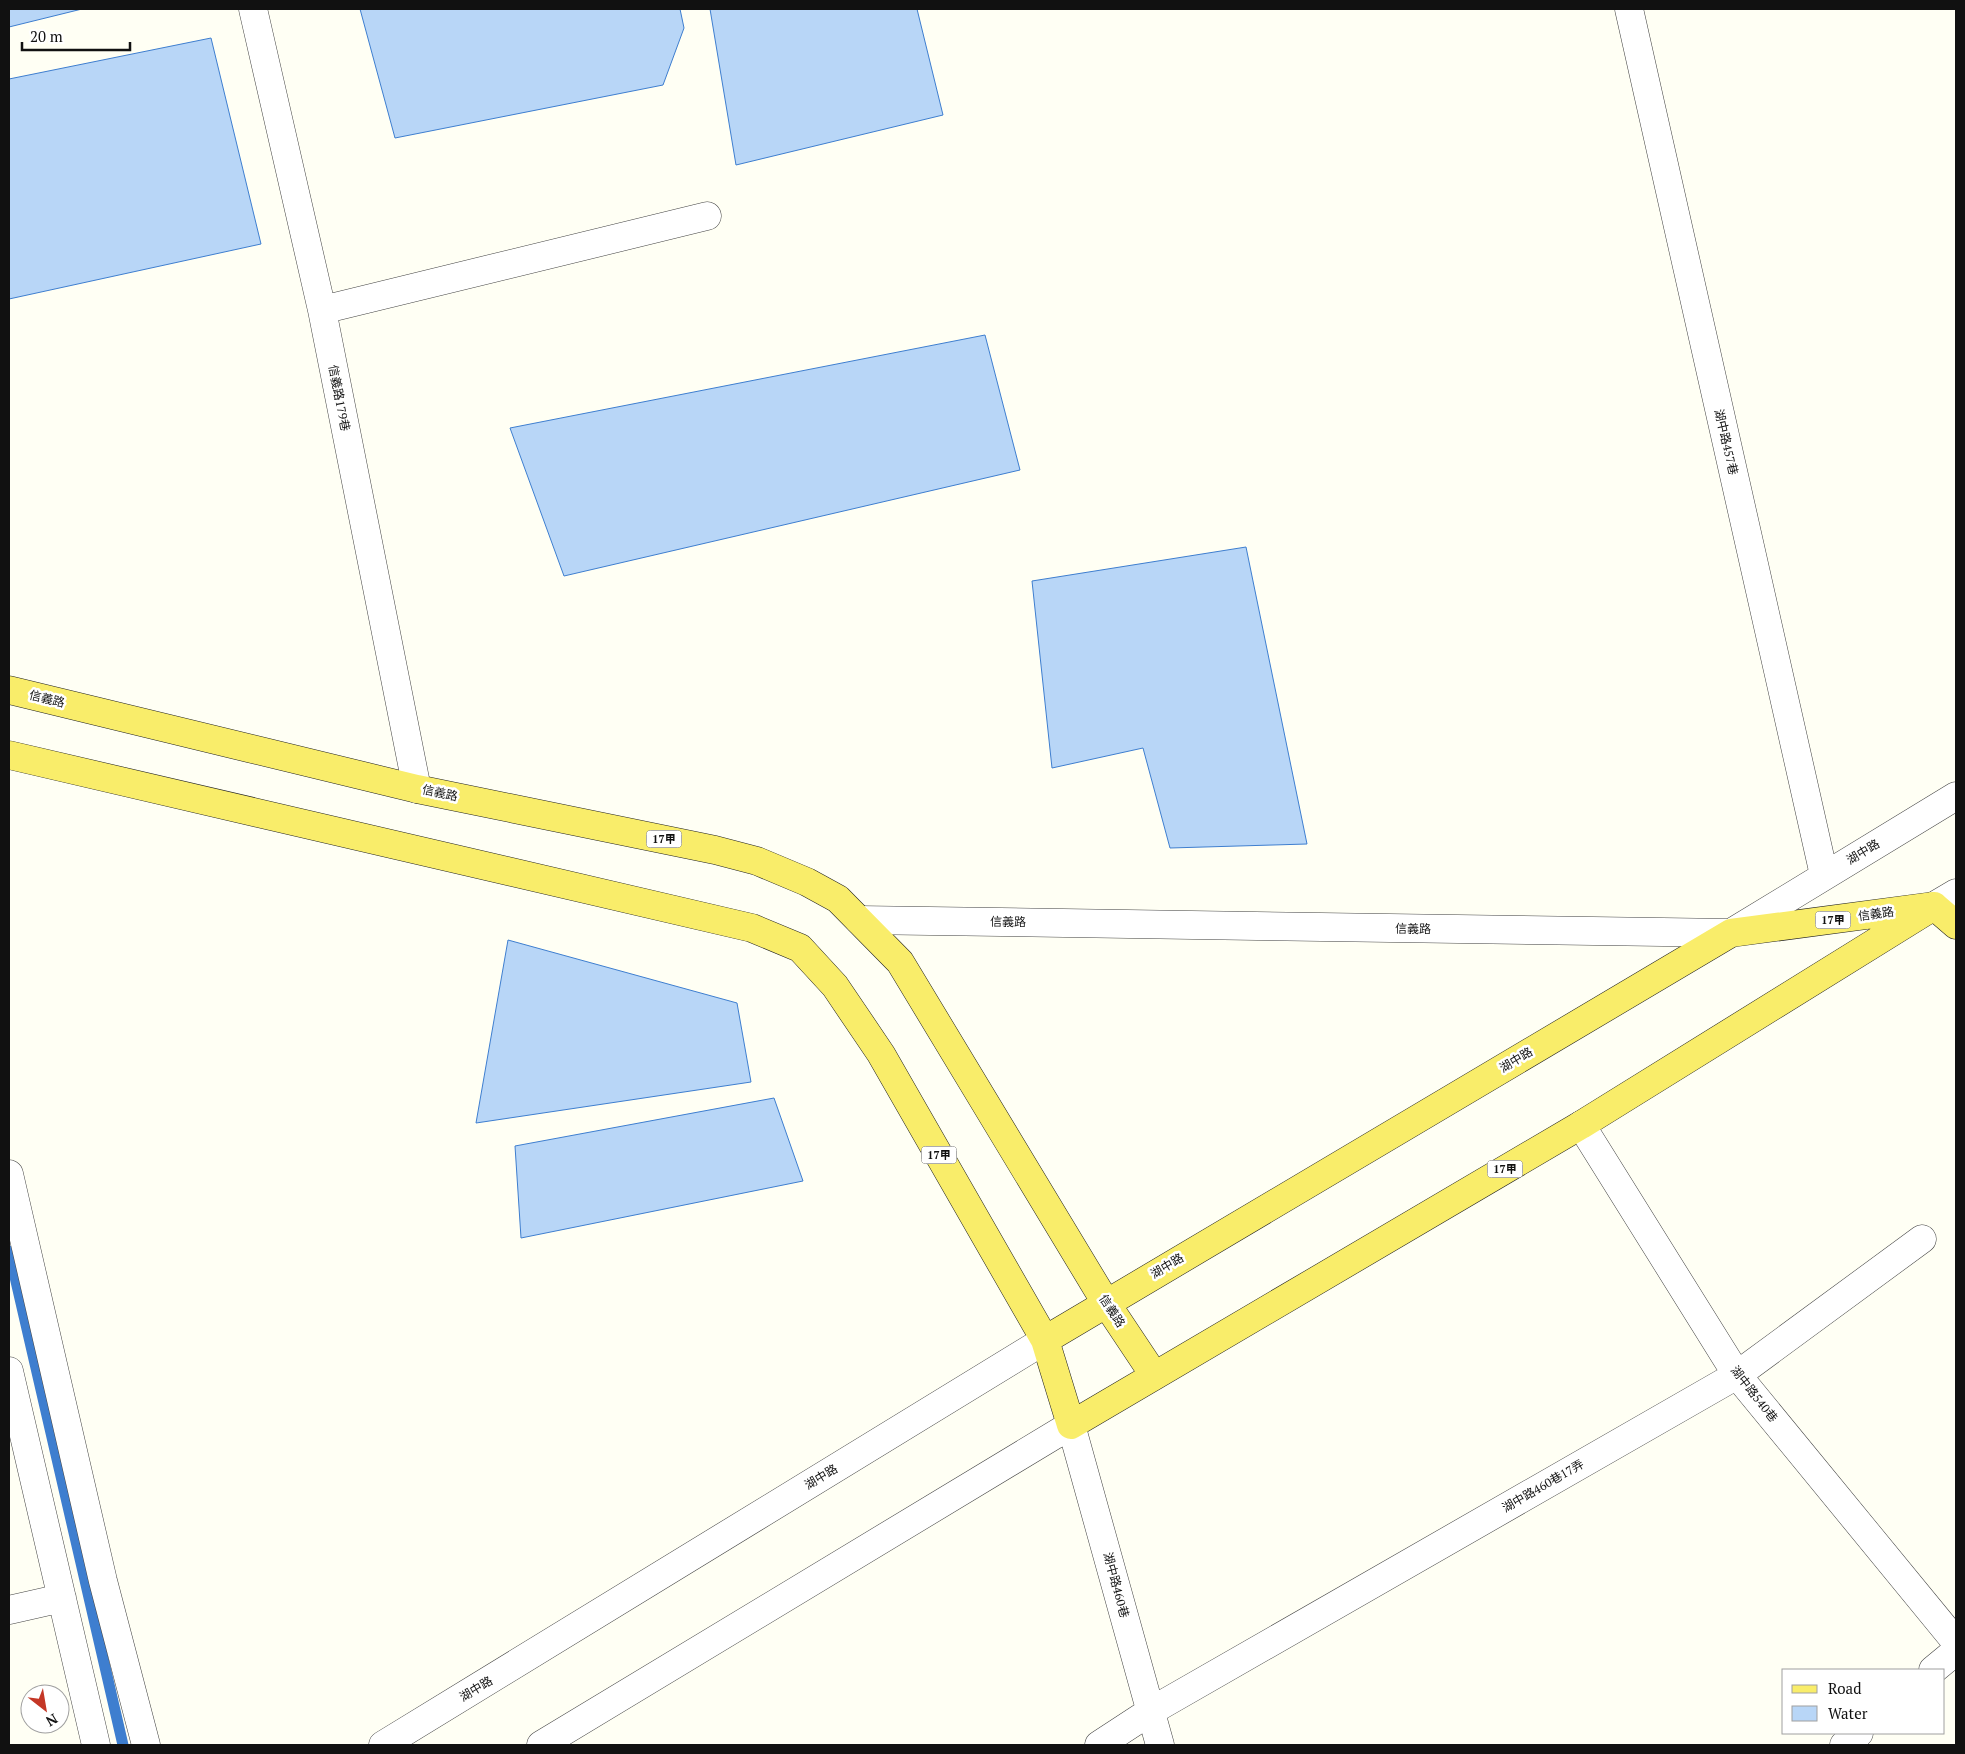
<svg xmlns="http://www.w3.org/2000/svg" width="1965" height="1754" font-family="'PT Serif','Noto Sans TC',serif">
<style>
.water{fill:#b8d6f7;stroke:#3e7ecf}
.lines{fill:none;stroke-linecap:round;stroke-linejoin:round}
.stream{stroke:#3e7ecf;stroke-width:11}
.minor-casing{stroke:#444;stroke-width:29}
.major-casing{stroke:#222;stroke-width:29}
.minor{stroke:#fff;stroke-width:28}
.major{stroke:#f9ed6a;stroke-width:28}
.labels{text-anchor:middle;stroke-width:5;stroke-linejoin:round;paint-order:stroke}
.shield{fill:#fff;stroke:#585858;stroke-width:1}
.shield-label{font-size:11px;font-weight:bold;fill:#111}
.street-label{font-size:12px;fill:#111;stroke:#fff}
</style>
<rect width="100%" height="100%" fill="#fffff4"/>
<path class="water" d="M9,9H82L9,27Z
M360,9H680L684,28L663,85L395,138Z
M710,9H917L943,115L736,165Z
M211,38L261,244L9,299V79Z
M985,335L1020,470L564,576L510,428Z
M1246,547L1307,844L1170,848L1143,748L1052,768L1032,581Z
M508,940L737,1003L751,1082L476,1123Z
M774,1098L803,1181L521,1238L515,1146Z"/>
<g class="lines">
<path class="stream" d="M9,1251L123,1745"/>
<defs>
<path id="minor" d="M253,9L322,310L417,789
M1629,9L1824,875
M322,310L707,216
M1934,906L1956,893
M859,920L1731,933L1956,796
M1581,1125L1737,1375L1956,1642
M9,1174L103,1581L146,1745
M9,1371L96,1745
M9,1610L62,1598
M1933,1670L1956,1651
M383,1745L1045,1340
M541,1745L1071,1425L1160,1745
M1099,1745L1151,1711L1737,1375L1922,1239
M1844,1745L1859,1733"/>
<path id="major" d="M9,690L417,789L715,850L757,861L807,882L838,899L900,962L1106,1303L1154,1375
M9,755L752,928L800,948L835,986L881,1054L1045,1340L1071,1425L1581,1125L1934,906
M1045,1340L1731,933L1934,906L1956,925"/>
</defs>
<use href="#minor" class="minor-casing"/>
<use href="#major" class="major-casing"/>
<use href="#minor" class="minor"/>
<use href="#major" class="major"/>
</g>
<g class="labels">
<g class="shield">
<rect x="646.5" y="830.5" width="35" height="17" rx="4"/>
<rect x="1815.5" y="911.5" width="35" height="17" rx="4"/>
<rect x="921.5" y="1146.5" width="35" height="17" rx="4"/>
<rect x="1487.5" y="1160.5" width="35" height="17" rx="4"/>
</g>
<g class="shield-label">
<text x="664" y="843">17甲</text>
<text x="1833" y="924">17甲</text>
<text x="939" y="1159">17甲</text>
<text x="1505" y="1173">17甲</text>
</g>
<g class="street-label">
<text transform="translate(339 398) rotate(79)" y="4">信義路179巷</text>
<text transform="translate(1726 442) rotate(77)" y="4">湖中路457巷</text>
<text transform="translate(47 699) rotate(14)" y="4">信義路</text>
<text transform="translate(440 793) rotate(12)" y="4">信義路</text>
<text transform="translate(1863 852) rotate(-31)" y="4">湖中路</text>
<text transform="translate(1876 914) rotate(-8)" y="4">信義路</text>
<text transform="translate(1008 922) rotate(1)" y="4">信義路</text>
<text transform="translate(1413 929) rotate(1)" y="4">信義路</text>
<text transform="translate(1516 1060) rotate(-31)" y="4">湖中路</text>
<text transform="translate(1167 1266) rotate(-31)" y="4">湖中路</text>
<text transform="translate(1112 1311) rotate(57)" y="4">信義路</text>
<text transform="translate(1754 1394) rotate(52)" y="4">湖中路540巷</text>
<text transform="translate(821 1477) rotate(-31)" y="4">湖中路</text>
<text transform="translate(1543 1486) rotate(-30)" y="4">湖中路460巷17弄</text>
<text transform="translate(1116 1585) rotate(75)" y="4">湖中路460巷</text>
<text transform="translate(476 1689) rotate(-31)" y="4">湖中路</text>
</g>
</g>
<rect width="1965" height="1754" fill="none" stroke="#111111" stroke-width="20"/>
<rect x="1782" y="1669" width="162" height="65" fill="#ffffff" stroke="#a0a0a0"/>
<rect x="1792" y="1685" width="25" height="8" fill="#f9ed6a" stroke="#a0a0a0"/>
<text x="1828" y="1694" font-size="15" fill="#111111">Road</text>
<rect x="1792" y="1706" width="25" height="15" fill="#b8d6f7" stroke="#a0a0a0"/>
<text x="1828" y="1719" font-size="15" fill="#111111">Water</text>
<g transform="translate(45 1709) rotate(149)"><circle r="24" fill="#ffffff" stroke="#a0a0a0"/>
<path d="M0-4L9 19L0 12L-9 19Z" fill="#c43726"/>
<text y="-8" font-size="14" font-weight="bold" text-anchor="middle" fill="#111111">N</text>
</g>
<path d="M22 42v8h108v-8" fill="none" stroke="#111111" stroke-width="2.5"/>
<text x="30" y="42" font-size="15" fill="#111111" stroke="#ffffff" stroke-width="4" paint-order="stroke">20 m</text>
</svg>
